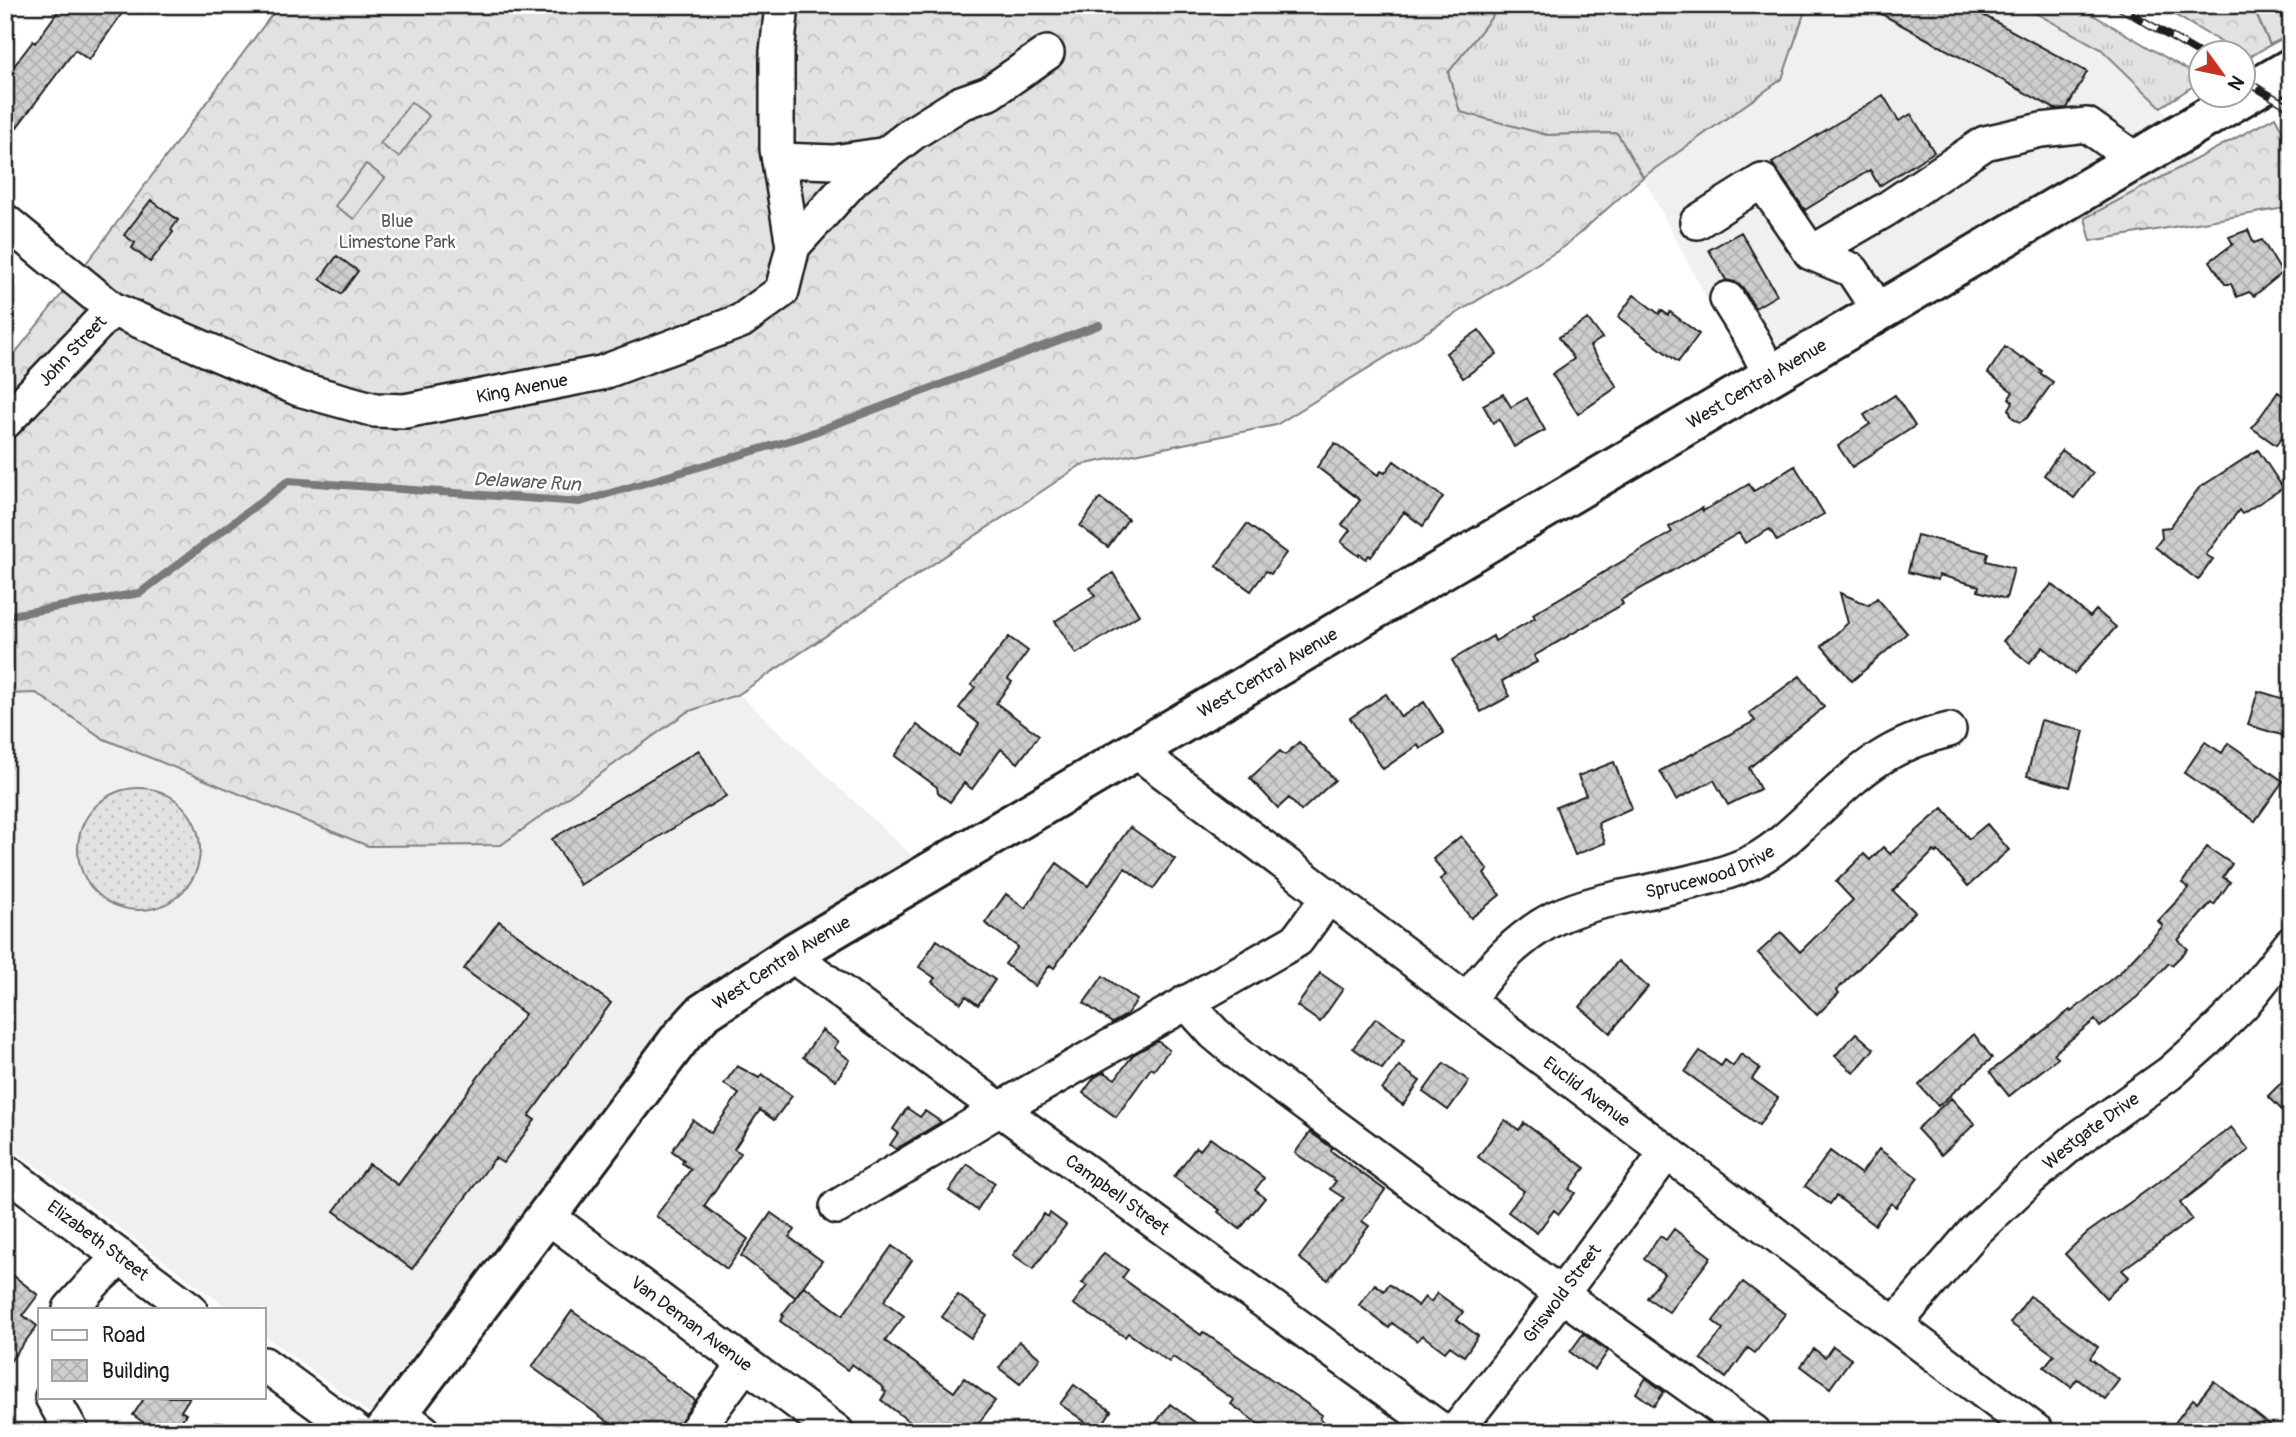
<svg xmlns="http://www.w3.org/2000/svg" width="2296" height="1437" font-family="Pangolin,sans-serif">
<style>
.built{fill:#f0f0f0}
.grass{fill:url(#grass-tufts);stroke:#7f7f7f;stroke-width:2}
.forest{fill:url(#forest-crowns);stroke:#7f7f7f;stroke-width:2}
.garden{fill:url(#garden-dots);stroke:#7f7f7f;stroke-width:2}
.pitch{fill:#e2e2e2;stroke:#7f7f7f;stroke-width:2}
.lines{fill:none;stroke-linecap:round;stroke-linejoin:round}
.stream{stroke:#7a7a7a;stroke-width:8}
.building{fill:url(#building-cross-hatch);stroke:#1c1c1c;stroke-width:2}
.minor-casing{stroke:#1c1c1c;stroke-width:38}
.major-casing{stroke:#1c1c1c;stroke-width:44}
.minor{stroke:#fff;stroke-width:33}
.major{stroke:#fff;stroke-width:38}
.rail-casing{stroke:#1c1c1c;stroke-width:8}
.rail{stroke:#fff;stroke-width:5;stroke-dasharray:16;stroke-linecap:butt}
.labels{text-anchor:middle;stroke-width:5;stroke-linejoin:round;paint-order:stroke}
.park-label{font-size:18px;fill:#575757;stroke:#fff}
.street-label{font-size:18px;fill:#1c1c1c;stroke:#fff}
.water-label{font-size:19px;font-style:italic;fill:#5a5a5a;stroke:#fff}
</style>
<defs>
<pattern id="grass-tufts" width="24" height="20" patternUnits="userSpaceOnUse" patternTransform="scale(1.75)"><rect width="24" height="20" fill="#e2e2e2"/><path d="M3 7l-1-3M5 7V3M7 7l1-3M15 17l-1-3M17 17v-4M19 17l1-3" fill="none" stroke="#c1c1c1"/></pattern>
<pattern id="forest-crowns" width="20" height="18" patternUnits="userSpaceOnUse" patternTransform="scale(1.75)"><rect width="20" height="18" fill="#e2e2e2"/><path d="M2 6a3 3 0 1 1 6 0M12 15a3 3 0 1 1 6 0" fill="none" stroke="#c1c1c1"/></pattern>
<pattern id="garden-dots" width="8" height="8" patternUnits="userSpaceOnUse" patternTransform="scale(1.75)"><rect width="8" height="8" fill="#e2e2e2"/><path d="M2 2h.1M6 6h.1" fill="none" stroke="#c1c1c1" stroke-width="1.8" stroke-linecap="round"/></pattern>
<pattern id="building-cross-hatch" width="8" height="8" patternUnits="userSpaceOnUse" patternTransform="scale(1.75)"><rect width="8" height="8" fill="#cecece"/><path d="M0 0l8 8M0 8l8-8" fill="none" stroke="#b0b0b0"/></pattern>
</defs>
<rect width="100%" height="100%" fill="#fff"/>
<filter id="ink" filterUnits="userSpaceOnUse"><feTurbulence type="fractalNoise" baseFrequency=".0143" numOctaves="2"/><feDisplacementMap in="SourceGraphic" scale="14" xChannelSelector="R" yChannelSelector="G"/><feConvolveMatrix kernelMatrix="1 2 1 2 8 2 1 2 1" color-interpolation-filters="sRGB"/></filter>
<g filter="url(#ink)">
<path class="built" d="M1807,5H2021L2101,49L2161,107L2194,160L2085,218L1761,401L1643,177L1782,79Z
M36,693L104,739L368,846L501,845L687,711L739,694L917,860L738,967L661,1029L369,1413L264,1335V1309H229L5,1143V694Z"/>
<path class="grass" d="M1501,5H1807L1782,79L1643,177L1617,133L1547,135L1460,112L1448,73Z
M2021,5H2076L2201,78V81L2161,107L2101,49Z
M2252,5H2291V34L2270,45Z"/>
<path class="forest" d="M279,5H1501L1448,73L1460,112L1547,135L1617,133L1643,177L1564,247L1276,425L1081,465L739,694L687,712L501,845L368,846L104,739L36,693L5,694V366L98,248Z
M2158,5H2252L2270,45L2247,58L2244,52H2238Z
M2275,117L2291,147V207L2091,241L2085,218Z"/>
<path class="garden" d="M78 849a61 61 0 1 1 122 0a61 61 0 1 1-122 0Z"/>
<path class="pitch" d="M411,102L429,116L399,157L380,144Z
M366,164L385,178L354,219L335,206Z"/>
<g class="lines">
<path class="stream" d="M5,616L140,593L288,481L580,502L801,437L1099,325"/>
</g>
<path class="building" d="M71,5H128L89,60L75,50L5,143V78L33,41L35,43L62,6L67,10Z
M1865,5H1965L2087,72L2067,108L2055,109Z
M1883,95L1899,121L1911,114L1934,152L1879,186L1870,170L1805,210L1772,163Z
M151,200L178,220L171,230L173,232L150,262L132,248L135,243L124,235Z
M2248,230L2254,243L2262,240L2282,273L2254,296L2249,292L2237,297L2231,284H2225L2210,261L2233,244L2229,237Z
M1741,232L1777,295L1755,308L1743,288L1735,282L1726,280L1709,250Z
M337,256L358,271L341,294L320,279Z
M1634,295L1659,314L1661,310L1668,315L1670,312L1699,334L1678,362L1618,317Z
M1588,319L1602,338L1590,346L1617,387L1578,414L1552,374L1574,359L1559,337Z
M1479,330L1497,354L1463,378L1446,353Z
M2005,347L2022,359L2023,357L2042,371L2040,373L2053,382L2027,418L2020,422L2012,417L2009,409L2013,402L2009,398L2013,392L1988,373Z
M2278,392L2291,401V425L2276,445L2252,428Z
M1503,394L1511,407L1527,398L1545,430L1514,447L1499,419L1493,423L1483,405Z
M1895,395L1915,426L1852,467L1838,446L1870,424L1864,415Z
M1335,443L1378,475L1381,471L1385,473L1394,461L1443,497L1423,526L1404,512L1371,557L1369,555L1366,559L1360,554L1359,556L1341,542L1350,530L1342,525L1360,500L1317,467Z
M2062,450L2093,473L2074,498L2044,475Z
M2258,450L2283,488L2242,514L2239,510L2206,555L2213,559L2198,580L2155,547L2162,538L2161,528L2170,527L2199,488Z
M1795,466L1824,514L1777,541L1770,529L1745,543L1739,533L1621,600L1623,604L1534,656L1537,662L1502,681L1510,696L1481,712L1452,660L1493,636L1495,641L1535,618L1533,614L1672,532L1669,527L1702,508L1703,511L1749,484L1754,491Z
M1100,498L1128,519L1108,547L1080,526Z
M1247,524L1286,553L1271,574L1266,571L1251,591L1216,566Z
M1917,535L1988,553L1986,561L2014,568L2006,599L1978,591L1979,586L1939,575L1938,580L1908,572Z
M1113,573L1139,615L1076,654L1055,621L1095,596L1090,588Z
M2052,584L2090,617L2096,610L2116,627L2074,674L2043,647L2029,663L2003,641Z
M1840,593L1869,605L1877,598L1907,633L1852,681L1822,646L1848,623Z
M1009,637L1028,651L1008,679L1012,682L996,703L1039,735L1018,763L1001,749L972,789L964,783L950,802L938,793L937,787L895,756L917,725L958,756L979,724L959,708L975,687L971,685Z
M1800,676L1824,707L1749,768L1760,789L1728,805L1714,780L1676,800L1660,771L1755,721L1749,713Z
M2258,691L2291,701V738L2248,725Z
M1386,694L1401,717L1424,702L1444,733L1420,749L1418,745L1383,769L1350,718Z
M2041,720L2084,731L2070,787L2027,776Z
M1299,742L1335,780L1301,811L1289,798L1278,808L1250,778L1280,751L1285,755Z
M2205,742L2222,753L2228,743L2283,781L2255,821L2184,773Z
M699,750L726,796L580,885L552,839Z
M1614,762L1632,808L1598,823L1605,843L1575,855L1556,807L1586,795L1578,776Z
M1943,808L1969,839L1987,824L2009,850L1968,886L1938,851L1936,853L1934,851L1893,891L1915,912L1837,990L1839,993L1817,1015L1758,953L1781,932L1800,952L1853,900L1836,882L1864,854L1870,860L1883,847L1890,854Z
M1130,827L1175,859L1153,889L1125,868L1054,968L1050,965L1035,986L1005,964L1018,947L985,923L1006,894L1025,908L1057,863L1088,886Z
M1461,836L1488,870L1484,874L1500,895L1471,918L1440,879L1446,875L1433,859Z
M2207,847L2232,864L2223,877L2230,882L2214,905L2211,903L2178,940L2188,949L2172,965L2169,963L2137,997L2100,1027L2095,1020L2054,1053L2058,1058L2009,1096L1990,1072L2070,1010L2071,1012L2120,972L2163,926L2158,921L2189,888L2182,883Z
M499,921L611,1003L529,1116L535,1120L503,1163L495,1158L412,1269L334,1211L369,1164L398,1185L525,1014L464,969Z
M937,940L995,980L978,1005L966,996L961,1003L932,982L935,978L919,967Z
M1618,961L1648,987L1610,1033L1580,1007Z
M1320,973L1343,989L1320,1022L1297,1006Z
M1103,976L1137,1000L1126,1015L1112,1023L1084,1003Z
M1376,1018L1405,1039L1382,1069L1353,1048Z
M822,1030L838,1042L834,1048L850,1060L836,1080L803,1057Z
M1856,1033L1874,1049L1854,1073L1835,1056Z
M1974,1034L1992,1058L1938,1106L1919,1085Z
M1158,1041L1169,1050L1154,1070L1151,1068L1116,1117L1083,1093L1094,1078L1104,1072L1115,1079L1133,1055Z
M1700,1051L1721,1066L1725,1060L1733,1066L1741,1054L1760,1068L1752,1079L1778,1098L1759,1125L1685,1072Z
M1444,1063L1469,1081L1448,1110L1423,1092Z
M737,1066L759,1078L762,1074L792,1096L774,1120L760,1110L734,1149L741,1153L704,1206L748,1239L727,1269L656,1216L691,1169L682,1163L684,1160L672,1151L693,1120L711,1133L739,1094L724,1084Z
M1399,1066L1420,1081L1403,1105L1382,1090Z
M2291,1073V1119L2268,1096Z
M1951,1098L1975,1124L1941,1155L1917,1129Z
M907,1108L920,1117L925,1111L941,1122L896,1149L890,1145L898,1133L893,1129Z
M1505,1120L1519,1130L1524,1123L1585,1168L1569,1189L1575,1193L1559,1214L1554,1210L1537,1233L1508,1212L1524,1191L1478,1157Z
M2231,1127L2249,1150L2180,1203L2192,1219L2122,1270L2129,1277L2106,1298L2065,1254L2087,1233L2184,1164Z
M1310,1132L1332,1148L1331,1151L1385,1190L1362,1221L1369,1226L1328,1280L1299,1258L1344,1198L1330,1189L1336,1181L1295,1153Z
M1210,1138L1264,1178L1255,1190L1265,1198L1240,1229L1218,1212L1220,1210L1174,1177L1196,1147L1200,1150Z
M1879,1149L1918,1178L1896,1207L1891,1203L1875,1225L1836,1196L1830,1204L1805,1186L1830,1151L1861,1174Z
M967,1164L995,1183L977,1210L949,1191Z
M771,1213L795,1230L789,1237L822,1261L795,1297L741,1256Z
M1050,1213L1066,1225L1033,1269L1013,1255L1044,1214L1048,1217Z
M1674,1229L1711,1257L1669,1312L1647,1298L1664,1274L1644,1259L1660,1236L1666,1240Z
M892,1246L912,1260L884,1301L904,1316L885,1341L954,1392L964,1378L995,1401L972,1432H923L881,1400L886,1392L883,1390L884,1388L852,1364L847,1370L780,1321L784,1316L782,1315L804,1286L843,1315Z
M1104,1253L1128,1270L1122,1278L1201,1335L1203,1332L1307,1404L1322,1415L1320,1419L1338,1432H1269L1231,1404L1234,1400L1173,1357L1169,1362L1128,1333L1125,1337L1073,1304L1087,1286L1082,1283Z
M5,1269L38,1295L23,1315L37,1326L5,1368Z
M1743,1282L1785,1314L1755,1353L1748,1348L1726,1378L1701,1359L1723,1329L1713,1321Z
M1375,1284L1384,1291L1389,1284L1418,1306L1425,1297L1431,1302L1437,1293L1463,1312L1457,1320L1478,1336L1464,1356L1450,1346L1445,1352L1422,1335L1417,1341L1392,1323L1389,1328L1359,1305Z
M958,1295L987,1316L971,1338L942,1317Z
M2030,1296L2098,1347L2090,1358L2119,1380L2105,1399L2077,1379L2071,1387L2044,1367L2054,1355L2010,1323Z
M572,1311L695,1400L674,1432H622L532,1367Z
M1583,1334L1608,1351L1595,1370L1570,1352Z
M1019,1341L1040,1358L1020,1384L999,1368Z
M1833,1346L1851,1359L1830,1388L1801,1366L1814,1349L1825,1357Z
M1646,1378L1664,1392L1654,1406L1636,1393Z
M2214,1381L2279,1432H2229L2216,1422L2209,1432H2168L2193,1399L2197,1402Z
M1074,1385L1111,1411L1098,1431L1060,1404Z
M145,1397H190L181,1411L186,1414L174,1431L162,1422L156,1431L133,1415Z
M1170,1404L1208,1432H1149Z"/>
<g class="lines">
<defs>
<g id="minor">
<path d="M779,160L834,162L881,155"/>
<path id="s1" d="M5,221L112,309L299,389L375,410L405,411L601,373L741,321L782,291L793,246L777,149V52L782,5"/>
<path d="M1697,222L1762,181L1811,253L1852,270L1879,311"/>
<path d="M793,246L854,179L913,133L961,103L989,93L1047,53"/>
<path d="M1811,253L1885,210L1985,143L2041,130L2087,125L2136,160"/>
<path d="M1727,299L1752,339L1771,376"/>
<path id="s2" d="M5,422L112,309"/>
<path id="s3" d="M1136,751L2037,1432"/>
<path id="s4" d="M795,952L805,965L957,1078L1444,1432"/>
<path id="s5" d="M1467,1001C1489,968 1520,936 1555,918C1593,900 1638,895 1678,885C1704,879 1730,873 1754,861C1775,850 1794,832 1812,815C1859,772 1885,745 1949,730"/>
<path d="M1186,1002L1214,1033L1251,1064L1562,1295L1754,1432"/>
<path id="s6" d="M5,1171L190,1309"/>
<path d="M837,1207L1000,1109L1297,940L1329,896"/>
<path id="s7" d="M547,1216L837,1432"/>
<path d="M70,1309L96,1280L121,1257"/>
<path id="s8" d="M1895,1324L1974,1232L2030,1179L2076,1140L2170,1073L2205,1042L2243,1004L2291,944"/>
<path d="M264,1364L357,1432"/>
<path d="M52,1397L72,1432"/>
<path d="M399,1413L424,1432"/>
<path d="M695,1432L745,1364"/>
<path id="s9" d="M1455,1432L1517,1354L1667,1152"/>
</g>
<g id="major">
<path id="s10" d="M384,1432L681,1037L703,1013L795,952L2291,68"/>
</g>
</defs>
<use href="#minor" class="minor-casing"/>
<use href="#major" class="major-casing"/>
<use href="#minor" class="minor"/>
<use href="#major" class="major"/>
<defs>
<path id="rail" d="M2116,5L2202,55
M2244,80L2291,108"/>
</defs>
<use href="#rail" class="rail-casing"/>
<use href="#rail" class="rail"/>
</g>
</g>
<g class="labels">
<g class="park-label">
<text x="397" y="227">Blue<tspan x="397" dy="21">Limestone Park</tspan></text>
</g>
<g class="street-label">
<text dy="6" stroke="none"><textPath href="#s2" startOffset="98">John Street</textPath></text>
<text dy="6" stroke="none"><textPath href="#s10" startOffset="1754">West Central Avenue</textPath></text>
<text dy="6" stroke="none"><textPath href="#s1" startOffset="570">King Avenue</textPath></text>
<text dy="6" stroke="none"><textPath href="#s10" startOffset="1186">West Central Avenue</textPath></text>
<text dy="6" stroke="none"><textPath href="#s5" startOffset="284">Sprucewood Drive</textPath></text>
<text dy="6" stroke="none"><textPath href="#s10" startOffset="620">West Central Avenue</textPath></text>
<text dy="6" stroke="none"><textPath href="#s3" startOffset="565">Euclid Avenue</textPath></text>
<text dy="6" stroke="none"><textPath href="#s8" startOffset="276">Westgate Drive</textPath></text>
<text dy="6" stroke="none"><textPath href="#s4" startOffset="404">Campbell Street</textPath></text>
<text dy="6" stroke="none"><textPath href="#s6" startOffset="116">Elizabeth Street</textPath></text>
<text dy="6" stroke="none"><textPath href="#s9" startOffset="175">Griswold Street</textPath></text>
<text dy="6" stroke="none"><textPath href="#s7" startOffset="180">Van Deman Avenue</textPath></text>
</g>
<g class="water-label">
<text transform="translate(527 481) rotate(3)" y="7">Delaware Run</text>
</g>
</g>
<rect width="2296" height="1437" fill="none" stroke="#fff" stroke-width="28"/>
<rect x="14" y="14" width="2268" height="1409" fill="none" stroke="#1c1c1c" stroke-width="2.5" filter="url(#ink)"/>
<rect x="38" y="1308" width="228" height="91" fill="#ffffff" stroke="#a4a4a4" stroke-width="2"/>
<rect x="52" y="1330" width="35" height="10" fill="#ffffff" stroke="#a4a4a4" stroke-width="2"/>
<text x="102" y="1342" font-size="21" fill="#1c1c1c">Road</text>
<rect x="52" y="1360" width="35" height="21" fill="url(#building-cross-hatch)" stroke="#a4a4a4" stroke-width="2"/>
<text x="102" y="1378" font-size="21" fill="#1c1c1c">Building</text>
<g transform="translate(2222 74) rotate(123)"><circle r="33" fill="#ffffff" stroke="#a4a4a4" stroke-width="2"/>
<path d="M0-5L12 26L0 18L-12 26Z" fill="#c8321e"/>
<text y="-10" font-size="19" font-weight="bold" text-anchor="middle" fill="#1c1c1c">N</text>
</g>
</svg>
